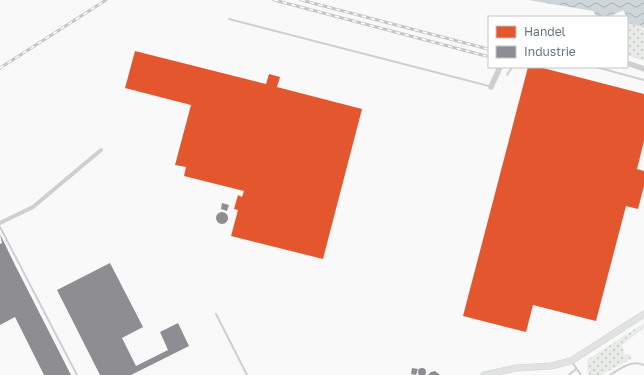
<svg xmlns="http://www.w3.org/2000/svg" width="644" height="375" font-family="'Golos Text',sans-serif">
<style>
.grass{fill:url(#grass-dots)}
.water{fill:url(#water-waves)}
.shops{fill:#e4572e}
.industry{fill:#8d8d92}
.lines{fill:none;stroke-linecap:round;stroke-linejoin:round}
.secondary-casing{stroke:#d5d6d7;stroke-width:7}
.service{stroke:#cecfd0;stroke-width:2}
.minor{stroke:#cecfd0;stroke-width:4}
.tertiary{stroke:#cecfd0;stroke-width:5.5}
.secondary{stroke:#e1e2e2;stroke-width:6}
.rail-casing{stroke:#c3c5c6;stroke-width:3}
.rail{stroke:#fff;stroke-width:1.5;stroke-dasharray:4.5;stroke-linecap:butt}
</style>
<defs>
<pattern id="grass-dots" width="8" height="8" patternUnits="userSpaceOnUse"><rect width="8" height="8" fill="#e8ebe6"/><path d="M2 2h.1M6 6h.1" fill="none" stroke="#c0c3c0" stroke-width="1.8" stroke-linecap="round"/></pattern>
<pattern id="water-waves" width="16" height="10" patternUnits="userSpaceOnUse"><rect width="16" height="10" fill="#ced6d9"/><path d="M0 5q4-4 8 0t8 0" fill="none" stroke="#abb2b5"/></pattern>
</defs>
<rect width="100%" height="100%" fill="#f9f9f9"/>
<path class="grass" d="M627,18L630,23L644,26V61L627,55Z
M644,323V328L622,345L625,355L630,354L631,359L601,375H588L587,360Z"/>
<path class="water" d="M528,0H644V26L630,24L623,10L609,17H597L593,11Z"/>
<path class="shops" d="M135,51L266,84L269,74L280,77L277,87L362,109L323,259L231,236L238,210L234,209L238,195L242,197L244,191L184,176L186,167L175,165L191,105L125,88Z
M528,67H539L644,94V141L637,169L644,171V186L638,209L626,206L596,321L533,305L526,332L463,316Z"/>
<path class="industry" d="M222,203L229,205L227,211L221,209Z
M216 218a6 6 0 1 1 12 0a6 6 0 1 1-12 0Z
M0,234L15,265L71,375H44L15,317L0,325V244L2,243Z
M110,263L143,327L122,338L136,366L168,350L160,332L178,323L189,346L131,375H100L57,290Z
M418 372a4 4 0 1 1 8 0a4 4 0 1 1-8 0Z
M412,368L418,369L416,375L411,374Z
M435,371L440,375H428L431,372Z"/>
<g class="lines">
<defs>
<path id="secondary" d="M484,375L516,368L551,366L571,361L644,314"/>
</defs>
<use href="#secondary" class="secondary-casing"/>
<path class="service" d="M229,19L489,86
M596,67L644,80
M507,75L512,67
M0,227L77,375
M216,314L247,375
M572,362L581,375
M569,375L576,369
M610,375C620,369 632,359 644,365"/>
<path class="minor" d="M0,223L33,207L101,150"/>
<path class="tertiary" d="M627,63L644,69
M491,87L500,67"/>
<use href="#secondary" class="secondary"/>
<defs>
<path id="rail" d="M274,0L486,56
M301,0L488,49
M0,68L106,0"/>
</defs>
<use href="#rail" class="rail-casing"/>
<use href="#rail" class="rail"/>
</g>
<rect x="488" y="16" width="140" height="52" fill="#ffffff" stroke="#c1c8cd"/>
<rect x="496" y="26" width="20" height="12" fill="#e4572e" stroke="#c1c8cd"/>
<text x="524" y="36" font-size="12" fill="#657683">Handel</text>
<rect x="496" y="46" width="20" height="12" fill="#8d8d92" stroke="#c1c8cd"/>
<text x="524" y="56" font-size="12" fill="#657683">Industrie</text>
</svg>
